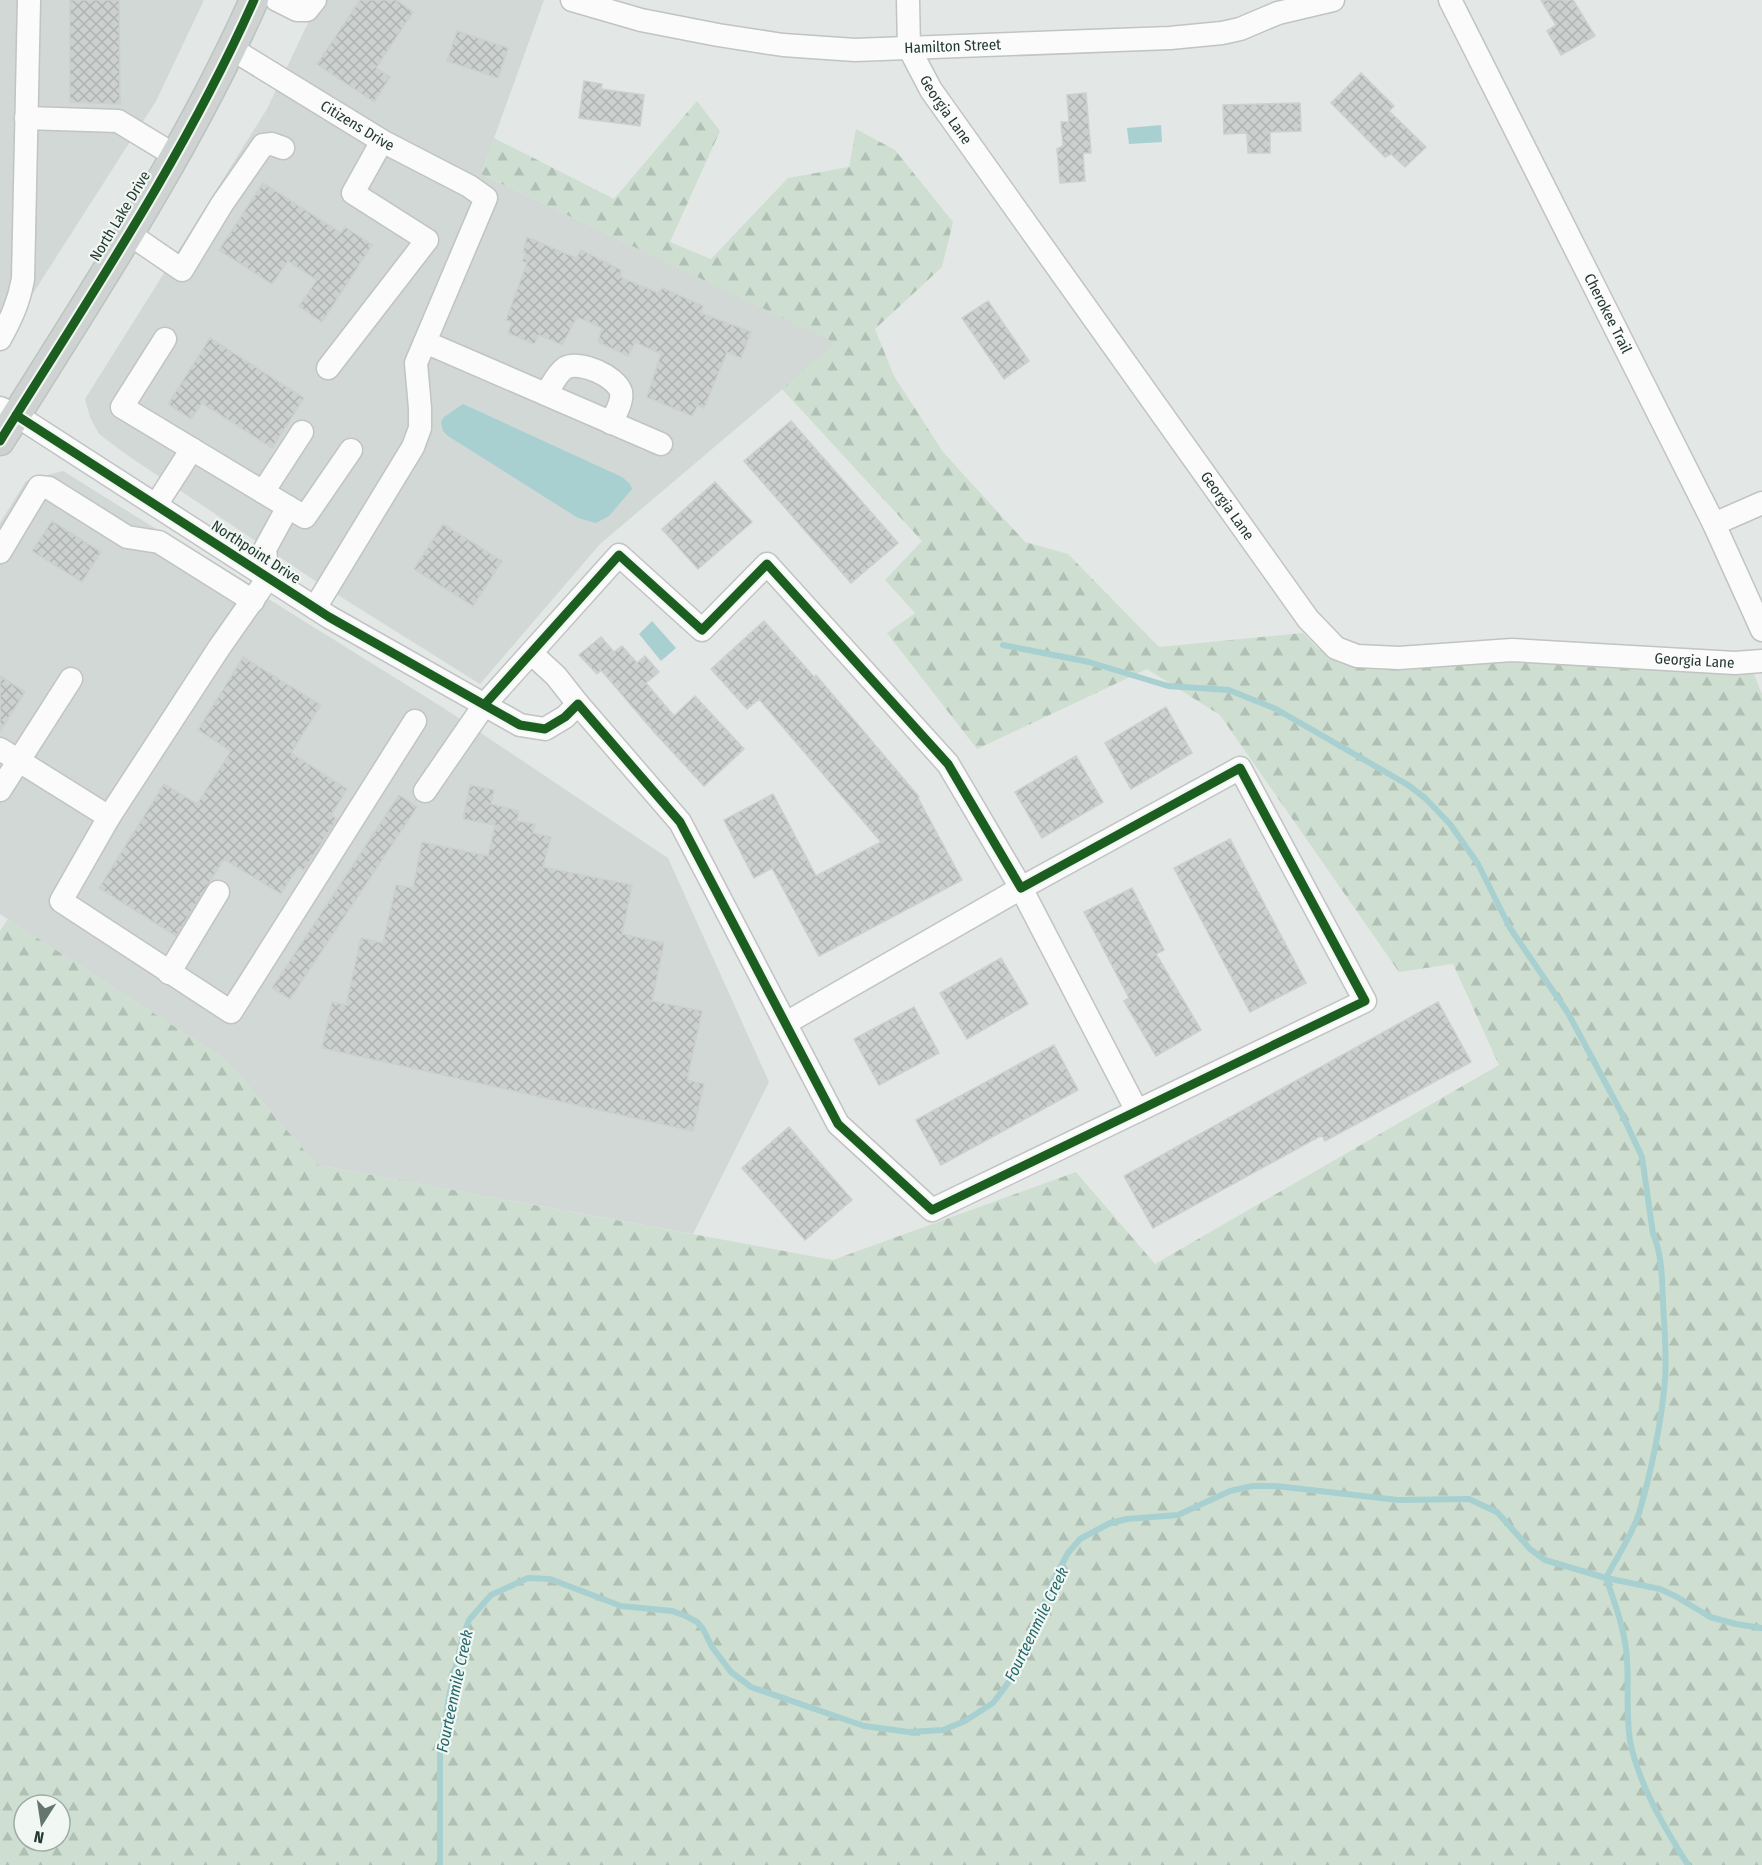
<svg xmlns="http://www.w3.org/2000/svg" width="1762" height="1865" font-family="'Fira Sans Condensed',sans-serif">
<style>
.built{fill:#d1d8d5}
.forest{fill:url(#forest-firs);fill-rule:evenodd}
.water{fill:#a8d0d1}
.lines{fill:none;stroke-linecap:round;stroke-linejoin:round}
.stream{stroke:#a8d0d1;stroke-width:6}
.building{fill:url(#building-cross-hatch);stroke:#ccd0ce;stroke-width:1.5}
.minor-casing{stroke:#c0c4c2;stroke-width:25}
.major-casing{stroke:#bcc3c0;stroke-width:31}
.minor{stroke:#fbfbfb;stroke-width:22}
.major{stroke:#ced3d1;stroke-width:28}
.cycleway-casing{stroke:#f1f7f3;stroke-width:13}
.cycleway{stroke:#1b5e20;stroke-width:9}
.labels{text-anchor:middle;stroke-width:4.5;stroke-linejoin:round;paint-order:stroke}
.street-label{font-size:15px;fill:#233830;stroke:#f1f7f3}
.water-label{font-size:16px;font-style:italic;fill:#25686c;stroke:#f1f7f3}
</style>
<defs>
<pattern id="forest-firs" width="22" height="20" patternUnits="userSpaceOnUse" patternTransform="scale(1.5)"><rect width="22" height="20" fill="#cedfd1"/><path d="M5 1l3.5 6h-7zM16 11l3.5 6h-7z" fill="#b1c0b4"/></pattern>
<pattern id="building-cross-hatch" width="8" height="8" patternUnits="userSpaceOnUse" patternTransform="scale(1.5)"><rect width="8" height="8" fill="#ccd0ce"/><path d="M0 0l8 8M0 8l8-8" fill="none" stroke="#afb3b1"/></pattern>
</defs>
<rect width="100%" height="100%" fill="#e3e7e5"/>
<path class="built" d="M0,0H204L156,101L0,345Z
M319,0H544L481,174L837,343L600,544L480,684L314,580L127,455L99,434L90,417L85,399L267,109Z
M63,471L442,707L668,858L769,1082L693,1234L317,1165L226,1060L0,914V523L26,481Z"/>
<path class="forest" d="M697,101L720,131L670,242L711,259L788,178L849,167L856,129L895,150L953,222L942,267L875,329L894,376L943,452L1025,542L1068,554L1159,647L1303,633L1317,648L1340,661L1397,665L1508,662L1754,674L1762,694V1865H0V931L8,919L226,1060L317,1165L833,1260L1076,1172L1155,1264L1499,1065L1453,964L1399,972L1220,715L1147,669L977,749L887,633L915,613L885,580L922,541L782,389L836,343L481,174L494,138L614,199ZM24,1805H60V1841H24Z"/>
<path class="water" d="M1161,125L1162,142L1129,144L1127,128Z
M463,404L622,477L630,484L632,489L609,516L596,523L578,518L448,436L443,431L441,422L444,417Z
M652,621L676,648L661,661L639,634Z"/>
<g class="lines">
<path class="stream" d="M1003,645L1089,662L1168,686L1229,690L1276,709L1408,785L1425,798L1450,824L1478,864L1510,928L1568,1013L1621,1112L1642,1157L1653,1234C1662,1253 1662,1280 1663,1301C1664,1327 1667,1353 1665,1379C1662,1420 1651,1473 1639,1513C1631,1538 1617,1556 1606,1578C1614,1601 1623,1625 1626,1649C1630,1679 1625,1710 1630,1741C1639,1785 1664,1827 1688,1865
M440,1865V1750L450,1692L463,1636L469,1620L491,1595L528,1578L550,1579L621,1606L672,1611L686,1616L697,1622L703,1629L712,1647L731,1672L751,1687L864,1726L909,1732L943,1730L965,1721L993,1703L1011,1679L1027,1647L1052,1583L1068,1553L1080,1539L1110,1523L1127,1519L1178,1515L1230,1491L1253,1486H1276L1398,1500L1469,1499L1497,1512L1530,1549L1545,1560L1606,1578L1660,1589L1677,1597L1710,1617L1736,1624L1762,1628"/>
</g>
<path class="building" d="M70,0H119L120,104L70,102Z
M360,0H396L413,12L376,68L390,77L374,102L317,64Z
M1541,0H1573L1595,36L1561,55L1547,31L1556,25Z
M457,31L508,48L498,78L447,61Z
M1361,73L1394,106L1389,111L1426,147L1405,167L1391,154L1385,157L1331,103Z
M584,81L602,84L601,89L644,95L640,126L579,118Z
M1086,93L1091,153H1083L1085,181L1060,183L1057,149L1063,146L1061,122H1069L1067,95Z
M1300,103L1301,131L1270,132V153H1248L1247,133L1224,134L1223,105Z
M263,183L341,233L345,227L372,245L322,322L299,306L317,280L288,261L272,284L219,250Z
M527,237L576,258L581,250L621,270L620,277L658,293L663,288L703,306L701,313L751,332L741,358L727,352L704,408L698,405L692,416L647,397L661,354L635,342L628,356L598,342L602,328L577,317L562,345L539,335L534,344L508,333L512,323L506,320L527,263L522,261L526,254L523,252Z
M988,301L1029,361L1004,379L962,318Z
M210,338L304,398L272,448L202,403L191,419L168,404Z
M791,421L898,543L851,583L744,461Z
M715,482L752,522L698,569L662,529Z
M52,521L101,552L82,582L32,551Z
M443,524L502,561L473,606L414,569Z
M764,621L814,677L816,675L919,797L918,798L962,880L819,956L772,868L754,878L724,820L773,794L816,876L881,842L759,699L747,709L711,669Z
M601,637L614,652L622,646L637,663L645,656L659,672L646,683L674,716L695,696L744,749L704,786L655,733L601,670L597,674L579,655Z
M243,657L321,705L291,753L347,789L331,815L337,819L304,870L298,867L281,894L224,859L176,936L99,888L164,784L197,804L231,751L198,730Z
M0,676L25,692L0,731Z
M1166,707L1192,753L1131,789L1105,743Z
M1076,756L1103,802L1042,838L1015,792Z
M470,785L494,790L491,804L519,811L517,821L535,824L533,833L551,837L543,867L632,885L622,934L664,943L652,1001L702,1011L687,1080L704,1084L693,1131L322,1048L332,1002L346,1005L361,938L383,943L396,885L413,888L422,842L488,856L495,825L463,819Z
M399,795L417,807L290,999L272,988Z
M1230,839L1306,983L1250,1012L1174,868Z
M1132,888L1164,950L1156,954L1201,1030L1156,1056L1124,1001L1129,998L1084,912Z
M1001,958L1028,1004L967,1039L940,993Z
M1438,1002L1471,1062L1325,1141L1322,1135L1153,1228L1124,1176Z
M914,1007L939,1053L879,1085L854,1039Z
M1054,1045L1078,1090L941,1165L916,1120Z
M789,1127L852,1200L805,1240L742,1168Z"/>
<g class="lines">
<defs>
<g id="minor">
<path d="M277,0L297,10H307L315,0"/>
<path id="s1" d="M572,0L641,20L718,35L783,45L855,50L1170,38L1222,33L1240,29L1278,13L1333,0"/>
<path id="s2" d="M908,0L909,48L931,90L1308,619L1336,648L1357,656L1399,658L1512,650L1735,663L1762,661"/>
<path id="s3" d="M1450,0L1714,524L1762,630"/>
<path id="s4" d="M232,49L382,141L469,186L486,198L416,363L420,408V428L413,447L315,608"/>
<path d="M26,118L118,121L174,155"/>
<path d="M128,233L182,270L222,204L263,145L272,144L283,148"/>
<path d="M0,339C11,319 19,302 23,279L29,0"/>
<path d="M425,342L661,444"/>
<path d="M328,368L427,240L353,193L382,141"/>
<path d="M546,394C551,387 557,373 565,368C580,360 616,376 621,392C623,402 615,414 611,423"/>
<path d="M0,408L16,415L329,617L520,725L545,729L565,717L578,704L680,822L838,1124L932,1210L1365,1001L1240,768L1021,888L948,764L767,564L702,630L619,555L485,704L425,791"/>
<path d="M263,492L302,432"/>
<path d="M156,505L192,449"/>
<path d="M288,507L305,517L351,450"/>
<path d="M1714,524L1762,503"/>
<path d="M0,552L39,487L49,488L127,537L159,542L253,601"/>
<path d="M531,653L556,676L578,704"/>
<path d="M0,749L109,817L61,901L231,1012L415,721"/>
<path d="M0,790L71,679"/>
<path d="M109,817L219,648L268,578L265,549L288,507L122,407L165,339"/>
<path d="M169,973L218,892"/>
<path d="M786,1023L1021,888L1137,1111"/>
</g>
<path id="major" d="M0,441C89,298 185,155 254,0"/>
</defs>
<use href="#minor" class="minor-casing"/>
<use href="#major" class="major-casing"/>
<use href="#minor" class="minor"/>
<use href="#major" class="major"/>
<defs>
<path id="cycleway" d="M16,415L329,617L520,725L545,729L565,717L578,704L680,822L838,1124L932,1210L1365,1001L1240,768L1021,888L948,764L767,564L702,630L619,555L485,704
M0,441C89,298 185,155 254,0"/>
</defs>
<use href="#cycleway" class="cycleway-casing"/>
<use href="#cycleway" class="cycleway"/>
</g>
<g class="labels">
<g class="street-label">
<text dy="5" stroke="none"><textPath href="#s1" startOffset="386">Hamilton Street</textPath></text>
<text dy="5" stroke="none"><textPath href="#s2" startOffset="120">Georgia Lane</textPath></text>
<text dy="5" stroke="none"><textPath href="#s4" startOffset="147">Citizens Drive</textPath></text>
<text transform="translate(120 216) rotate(-59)" y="5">North Lake Drive</text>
<text dy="5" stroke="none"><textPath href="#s3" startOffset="351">Cherokee Trail</textPath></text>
<text dy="5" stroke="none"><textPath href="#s2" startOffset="606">Georgia Lane</textPath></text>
<text transform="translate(256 552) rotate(33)" y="5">Northpoint Drive</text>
<text dy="5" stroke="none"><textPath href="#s2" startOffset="1146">Georgia Lane</textPath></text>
</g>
<g class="water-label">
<text transform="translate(1036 1624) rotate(-64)" y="6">Fourteenmile Creek</text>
<text transform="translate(454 1691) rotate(-78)" y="6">Fourteenmile Creek</text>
</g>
</g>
<g transform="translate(42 1823) rotate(192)"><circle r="28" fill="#f1f7f3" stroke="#9faba5" stroke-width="1.5"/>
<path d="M0-4.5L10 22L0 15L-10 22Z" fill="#66756f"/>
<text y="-9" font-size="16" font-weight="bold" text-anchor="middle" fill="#233830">N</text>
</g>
</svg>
